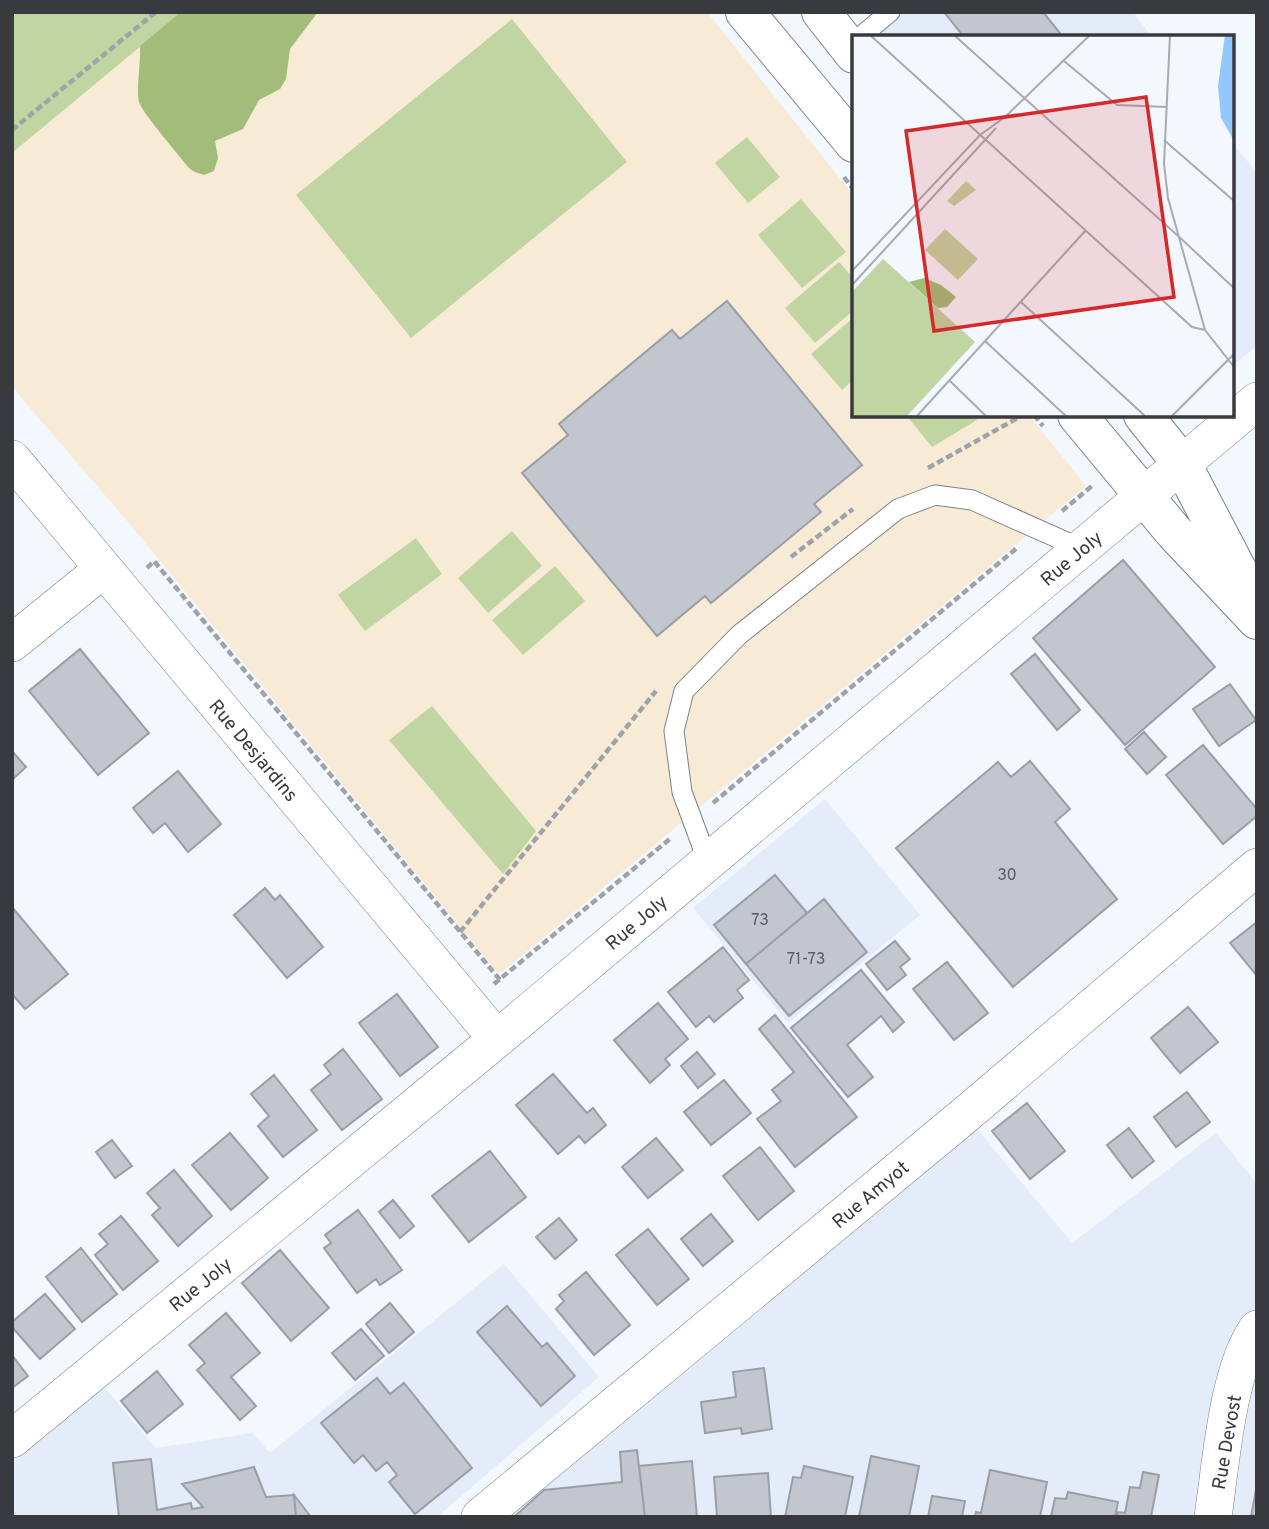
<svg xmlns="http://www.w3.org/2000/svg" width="1269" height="1529" font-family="Overpass,sans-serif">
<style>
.built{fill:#e5ecf9}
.education{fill:#f7ebd6}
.green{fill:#c0d5a2}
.forest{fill:#a2bc7a}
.building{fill:#c1c6cf;stroke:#9a9ea7;stroke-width:2}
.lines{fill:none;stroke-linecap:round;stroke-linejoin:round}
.service-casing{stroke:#7c8088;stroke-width:21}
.minor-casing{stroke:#7c8088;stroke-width:38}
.secondary-casing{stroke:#7c8088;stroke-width:40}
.path{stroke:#9fa2a8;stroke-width:4.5;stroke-dasharray:7 3.5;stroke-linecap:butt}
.service{stroke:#fff;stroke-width:19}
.minor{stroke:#fff;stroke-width:37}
.secondary{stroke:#fff;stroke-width:38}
.labels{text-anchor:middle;stroke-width:6;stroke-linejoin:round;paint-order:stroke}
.number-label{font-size:16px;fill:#5a5d62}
.street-label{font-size:19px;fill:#383a3e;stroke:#fff}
.inset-road{fill:none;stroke:#a8abb1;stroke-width:2}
.view{fill:#d62828;fill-opacity:0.15;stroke:#d62828;stroke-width:3.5}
.inset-edge{fill:none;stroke:#383a3e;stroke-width:3.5}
</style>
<rect width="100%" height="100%" fill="#f3f7fe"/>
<path class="built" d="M890,12H1133L1152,37H875L869,29Z
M1232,142L1257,173V346L1232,366Z
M825,799L920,915L788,1023L693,908Z
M977,1129L1072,1243L1216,1133L1257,1184V1517H510Z
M504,1264L599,1377L437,1517H12V1463L104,1387L156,1448L253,1433L270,1453Z"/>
<path class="education" d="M181,12H707L854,196V415H1029L1086,486L502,972H497L134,529L12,387V153Z"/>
<path class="green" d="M12,12H182L12,153Z
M512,19L627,162L411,338L296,195Z
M747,137L780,177L748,203L715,163Z
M801,199L846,252L802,288L758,235Z
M839,262L854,279V310L815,343L785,308Z
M854,317V379L842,390L811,354Z
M906,415H973L977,420L932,447Z
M512,531L542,566L488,613L458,578Z
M416,538L442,574L365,631L338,595Z
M555,566L585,601L523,655L492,620Z
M432,706L536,831L503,874L389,740Z"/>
<path class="forest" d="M181,12H318L290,49L286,79L280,89L259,100L243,129L215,141L218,158L214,171L204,175C199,173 193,172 189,168C181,158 141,111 139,102C136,89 141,62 140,46Z"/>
<path class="building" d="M944,12H1043L1060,33L1055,37H964Z
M727,301L862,465L814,504L821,512L711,603L705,596L657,636L522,473L568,435L559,424L672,330L680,339Z
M1123,560L1215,667L1125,745L1033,638Z
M80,649L149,733L98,775L29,691Z
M1035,654L1080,710L1057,730L1011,674Z
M1230,684L1256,720L1219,746L1193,709Z
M1144,732L1166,757L1147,774L1125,749Z
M1203,745L1257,809V816L1223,844L1166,775Z
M12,751L26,767L12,780Z
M1030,761L1070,809L1055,822L1117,899L1013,987L896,848L998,762L1011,777Z
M178,771L221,824L188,852L165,823L153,833L133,808Z
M775,875L807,913L746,964L714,925Z
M265,888L275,900L280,895L323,947L287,978L234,915Z
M824,899L867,952L789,1016L746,964Z
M12,907L68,974L25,1009L12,994Z
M1257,922V976L1230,943Z
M895,941L910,959L900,967L906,975L887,990L866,964Z
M723,947L749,980L737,990L743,998L714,1022L709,1016L696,1027L668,992Z
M947,962L988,1013L954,1040L913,989Z
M861,970L904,1022L893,1032L881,1016L847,1045L873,1077L848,1097L791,1028Z
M397,994L438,1047L400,1076L359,1023Z
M658,1003L688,1039L665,1059L670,1065L650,1083L614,1040Z
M1188,1007L1218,1042L1180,1073L1151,1038Z
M775,1015L857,1117L795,1167L757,1119L781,1101L772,1090L794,1072L759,1029Z
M343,1049L382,1099L342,1130L311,1090L331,1074L324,1065Z
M697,1052L715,1074L698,1088L681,1066Z
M553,1074L587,1113L593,1108L606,1125L585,1143L579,1136L558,1154L516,1105Z
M274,1075L317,1130L283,1157L258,1126L269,1116L251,1094Z
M724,1080L751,1113L711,1145L684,1112Z
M1187,1092L1210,1122L1176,1147L1154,1117Z
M1027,1103L1065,1151L1030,1179L992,1131Z
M1129,1128L1154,1161L1132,1178L1107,1145Z
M230,1133L268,1178L231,1210L192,1165Z
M656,1138L683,1170L648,1198L622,1167Z
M112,1140L132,1166L115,1178L96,1152Z
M760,1147L794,1191L758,1220L723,1176Z
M490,1151L526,1197L469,1242L432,1196Z
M174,1170L212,1216L178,1246L152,1215L160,1208L147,1193Z
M393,1200L414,1226L400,1238L379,1212Z
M358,1210L402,1270L380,1285L376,1279L357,1293L324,1248L331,1243L325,1235Z
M711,1214L733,1241L703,1266L681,1239Z
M121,1216L158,1261L123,1290L95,1255L108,1244L99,1234Z
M559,1218L577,1240L555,1259L536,1237Z
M648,1229L689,1279L657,1305L616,1255Z
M81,1248L117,1294L82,1322L46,1277Z
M280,1250L329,1308L291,1341L242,1283Z
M586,1272L630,1325L594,1355L556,1309L564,1301L559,1295Z
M45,1294L75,1329L40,1359L12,1327V1322Z
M390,1303L414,1332L389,1353L366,1324Z
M507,1306L542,1347L547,1343L575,1376L541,1406L477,1332Z
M226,1313L260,1353L231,1377L256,1406L240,1420L197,1370L205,1363L189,1345Z
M361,1329L384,1356L355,1380L332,1353Z
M12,1355L28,1376L12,1388Z
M764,1368L772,1429L742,1434L741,1428L705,1433L701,1402L736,1397L733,1372Z
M157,1371L183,1404L147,1433L121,1401Z
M377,1378L390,1394L404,1383L472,1468L415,1514L389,1482L397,1475L387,1462L376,1471L363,1455L354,1463L321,1423Z
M637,1450L645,1517H514L544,1490L622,1482L620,1452Z
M871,1456L919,1466L909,1517H859Z
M151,1459L157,1510L191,1503L192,1509L203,1507L182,1484L254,1467L266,1497L294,1495L296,1517H119L113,1463Z
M692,1461L697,1517H645L639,1466Z
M804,1466L853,1477L845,1517H785L793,1477L801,1478Z
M990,1470L1047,1482L1040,1517H975L976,1512L981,1513Z
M1143,1472L1159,1475L1151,1517H1117L1118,1512L1125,1513L1130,1487L1140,1488Z
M768,1473L771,1517H717L714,1477Z
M1257,1484V1517H1251Z
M1068,1492L1118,1502L1115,1517H1051L1055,1498L1066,1499Z
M294,1495L311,1517H296Z
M932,1496L965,1501L962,1517H928Z"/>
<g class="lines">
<defs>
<path id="service" d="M860,37L890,12
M708,862L682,792L674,731L684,691L740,634L898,509L935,495L972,500L1082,549"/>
<path id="minor" d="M12,459L497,1039
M12,643L102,570
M12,1439L497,1039L1257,401
M480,1517L965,1115L1257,867
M1213,1517C1221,1464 1227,1372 1257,1329"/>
<path id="secondary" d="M745,12L854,143
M821,12L854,54
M1077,415L1174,532L1257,620
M1143,415L1182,464L1251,596"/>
</defs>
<use href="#service" class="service-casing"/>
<use href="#minor" class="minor-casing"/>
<use href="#secondary" class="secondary-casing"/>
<path class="path" d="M12,130L156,12
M844,177L854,190
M1034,415L1043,426
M928,468L1023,415
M1062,511L1093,485
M791,557L853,509
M147,568L154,561L500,980
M713,803L1017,548
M460,932L656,691
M494,984L671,838"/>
<use href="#service" class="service"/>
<use href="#minor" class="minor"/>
<use href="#secondary" class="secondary"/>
</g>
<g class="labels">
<g class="number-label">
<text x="1007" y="880">30</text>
<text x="760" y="925">73</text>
<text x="806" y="964">71-73</text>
</g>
<g class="street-label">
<text transform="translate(1071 558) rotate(-40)" y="7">Rue Joly</text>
<text transform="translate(254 750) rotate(50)" y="7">Rue Desjardins</text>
<text transform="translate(636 922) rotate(-40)" y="7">Rue Joly</text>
<text transform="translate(870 1194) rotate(-40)" y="7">Rue Amyot</text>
<text transform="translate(200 1284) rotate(-39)" y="7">Rue Joly</text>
<text transform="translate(1226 1442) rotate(-80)" y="7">Rue Devost</text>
</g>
</g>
<g transform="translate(852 35)">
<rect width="382" height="382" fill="#f3f7fe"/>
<path d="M114,146L124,155L102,171L95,166ZM93,194L126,224L106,245L73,215ZM31,224L123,307L55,381H0V257Z" fill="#c0d5a2"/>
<path d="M72,243L89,250L104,262L95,272L86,273L57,247Z" fill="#a2bc7a"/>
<path d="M373,0H381V104L369,83L366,51Z" fill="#92c8fd"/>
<path class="inset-road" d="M18,0L340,292L353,295M102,0L324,199M318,0L312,129L316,163L353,295L382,332M212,26L265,70L315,72M312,105L382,166M324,199L382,253M0,236L128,100L153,82L238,0M0,250L144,93M169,267L293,381M133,306L214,381M97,345L134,381M65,381L234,195M320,381L382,319"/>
<path class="view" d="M294,62L322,262L82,296L54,96Z"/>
<rect width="382" height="382" class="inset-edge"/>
</g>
<rect width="1269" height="1529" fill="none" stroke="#383a3e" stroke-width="28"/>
</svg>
